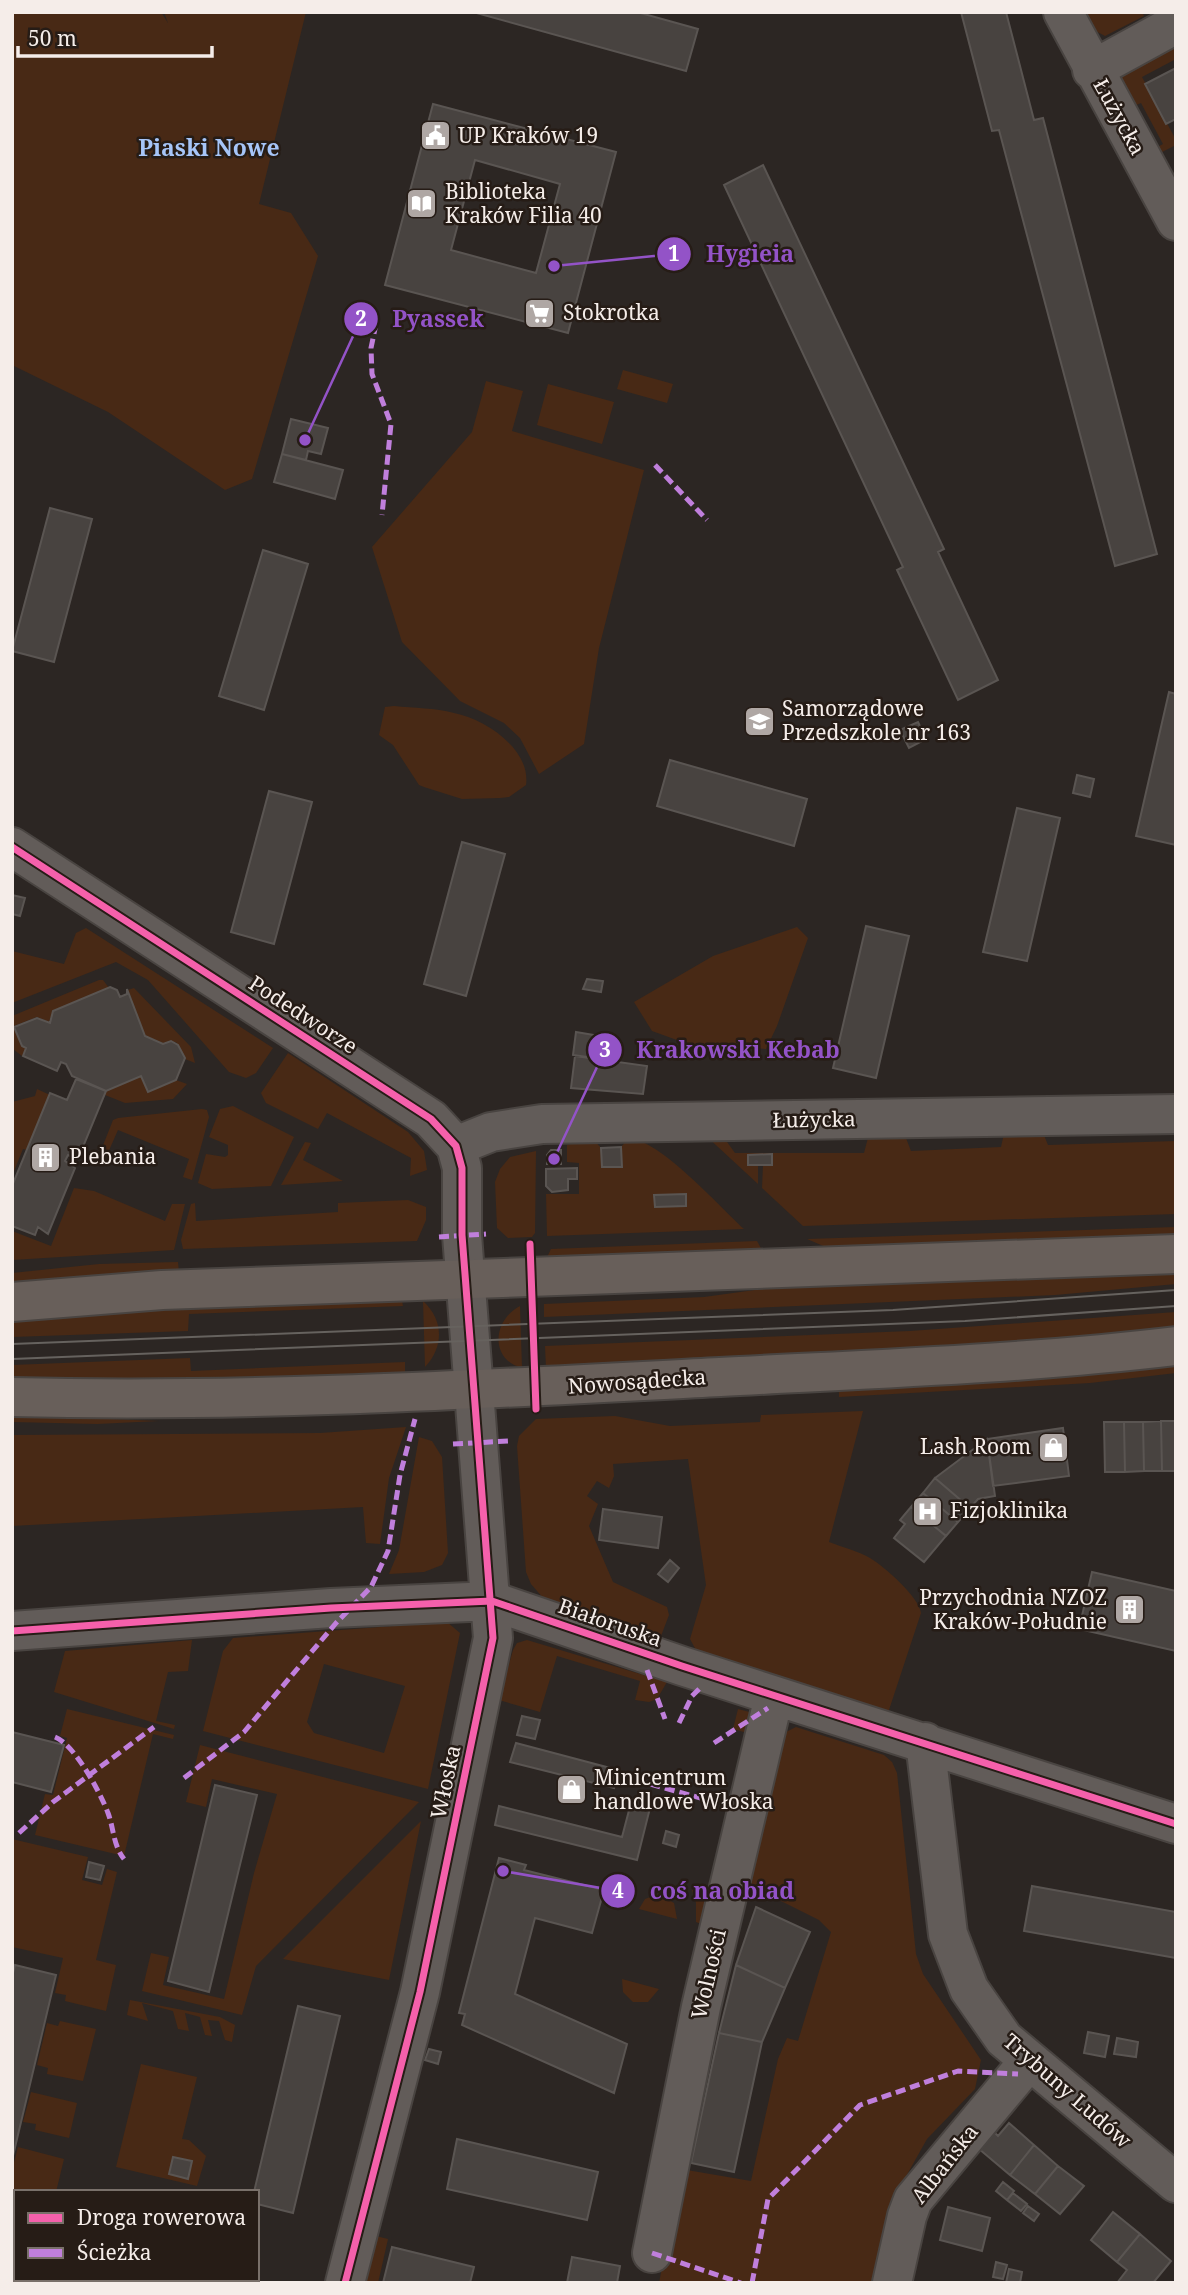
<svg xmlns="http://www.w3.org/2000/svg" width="1188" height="2295" font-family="'Noto Serif',serif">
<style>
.green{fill:#482915;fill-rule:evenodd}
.building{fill:#484340;stroke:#5a5552;stroke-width:2;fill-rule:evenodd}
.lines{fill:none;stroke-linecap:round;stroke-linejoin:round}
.minor-casing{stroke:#494441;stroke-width:42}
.major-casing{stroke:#494441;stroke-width:42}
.minor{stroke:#625c59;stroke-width:38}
.major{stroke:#685f5a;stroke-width:38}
.tram{stroke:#66625e;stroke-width:2}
.quiet{stroke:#c07fdc;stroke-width:5;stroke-dasharray:10 5;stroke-linecap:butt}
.cycleway-casing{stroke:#261c16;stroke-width:11}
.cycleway{stroke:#f560ab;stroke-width:7}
.labels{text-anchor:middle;stroke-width:5;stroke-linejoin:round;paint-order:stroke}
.street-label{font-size:21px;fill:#f5ede9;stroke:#261c16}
.poi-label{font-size:21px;fill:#f5ede9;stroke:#261c16;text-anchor:start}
.neighbourhood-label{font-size:23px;font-weight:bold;fill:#a6c5f8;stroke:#261c16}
.leader{fill:none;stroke:#9353c7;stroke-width:2.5}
.callout-dot{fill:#9353c7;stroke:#261c16;stroke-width:2.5}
.mark-label{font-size:21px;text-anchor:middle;font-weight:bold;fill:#fff}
.callout-label{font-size:23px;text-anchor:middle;font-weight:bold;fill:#9353c7;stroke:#261c16;stroke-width:5;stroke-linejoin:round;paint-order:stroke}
</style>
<rect width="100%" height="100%" fill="#2c2623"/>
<path class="green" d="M12,12H161L168,23L164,12H306L259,204L291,213L318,256L252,479L225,490L108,412L14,366Z
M1081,12H1142L1144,16L1105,36L1092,29Z
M1176,46V59L1142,77L1176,140V149L1174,146L1158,154L1154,149L1163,144L1141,103L1132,107L1121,78L1123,72Z
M623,370L673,384L667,403L617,389Z
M486,381L523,391L512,431L644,470L599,648L584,744L539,774L520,738L504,723L460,701L402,642L372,547L472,432Z
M548,384L614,402L602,444L537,425Z
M394,706C414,708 435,708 454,713C485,719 531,749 526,785L509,797L500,798L462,799L424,787L419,785L393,745L379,735L385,707Z
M797,927L808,938L777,1026L766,1049L688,1044L652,1031L634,1002L713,956Z
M86,928L273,1048L256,1073L246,1078L229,1072L148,980L116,962L12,1003V951L64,964L76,933Z
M99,980H103L109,988L53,1011L49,1022L37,1017L14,1026L21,1046L26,1048L22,1056L13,1049L12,1016Z
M134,988L191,1047L195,1063L185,1059L176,1042L163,1043L145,1036L128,990Z
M288,1053L408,1132L424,1151L427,1170L410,1176L411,1158L327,1113L318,1129L266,1103L261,1093Z
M141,1076L148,1092L176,1080L187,1084L173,1099L125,1103L105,1095L106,1091Z
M37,1089L50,1095L27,1150L23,1149L12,1176V1102L35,1096Z
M233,1106L294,1137L271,1186L212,1189L198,1183L206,1154L225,1157L228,1155V1145L209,1137L220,1109Z
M202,1109L207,1110L209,1117L192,1180L183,1177L189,1159L118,1130L107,1155L98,1158L113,1120L118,1118Z
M1041,1128L1048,1145L1176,1141V1214L803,1226L762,1188L763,1165H758V1184L704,1134L722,1135L735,1153H864L869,1134L904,1133L911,1151L1001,1147L1005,1129Z
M629,1138C661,1141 718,1205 744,1229L547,1236L546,1194H579V1163L567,1162V1145L593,1139L601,1148L602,1167H621V1147Z
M305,1142L311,1143L303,1160L343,1181L281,1185Z
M536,1151L535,1233L532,1237L508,1238L497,1228L495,1182L500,1169L510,1157Z
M74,1188L94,1191L165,1221L172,1204H185L174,1250L12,1260V1231L51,1246Z
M408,1200L426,1207V1220L417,1241L183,1249L181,1240L191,1204L195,1203L196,1221L338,1212V1203Z
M1176,1227V1237L828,1248L807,1239Z
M757,1241L763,1252L546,1259L551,1249Z
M178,1262L179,1273L85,1277L12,1284V1273L99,1264Z
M1176,1269V1284L1055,1295L544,1317V1304L704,1297L813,1282Z
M401,1296L403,1306L189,1314L188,1331L12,1337V1315Z
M423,1301C444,1320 444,1347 425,1367Z
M520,1306L522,1368C489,1359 493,1320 520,1306Z
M1176,1312V1331L1092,1342L546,1368L545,1346L910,1331Z
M190,1358L191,1371L405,1362V1373L168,1381H12V1365Z
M1176,1363V1373L1090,1383L839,1397V1392L872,1386Z
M863,1411L829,1542C842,1547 858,1551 870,1558C885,1567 919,1597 921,1613L888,1713L697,1652L690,1639L706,1585L688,1459L613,1464L614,1476L609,1488L597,1481L587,1496L598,1504L589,1526L613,1582L667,1607L669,1615L661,1636L654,1639L544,1599L531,1584L526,1572L517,1446L519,1436L536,1419L615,1416L670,1426L760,1422L761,1415Z
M12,1415L159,1421L97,1424L12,1422Z
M406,1427L389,1478L380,1544L366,1543L363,1507L12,1526V1435L320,1433Z
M419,1437L432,1441L442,1457L448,1553L442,1565L424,1572L389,1574L399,1550Z
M447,1622L460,1633L428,1789L203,1731L223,1651L233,1638ZM324,1664L405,1686L384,1753L314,1733L307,1722Z
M192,1640L188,1671L168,1672L156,1721L175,1725L174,1729L54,1692L65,1651Z
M527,1640L667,1682L657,1699L649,1702L635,1700L640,1681L557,1656L540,1712L499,1700L513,1650L517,1643Z
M67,1709L174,1735L173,1739L153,1734L124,1856L35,1835L45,1794L53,1795L67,1738L60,1736Z
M738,1709L757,1714L677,2079L666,2077L704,1925L696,1922V1903L692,1890L711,1894L751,1734L733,1729Z
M796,1727L884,1755L892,1762L897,1773L916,1954L923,1974L981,2060L975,2089L927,2139L890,2205L871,2283H659L681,2169L751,2181L778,2059L787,2038L798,2041L831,1932L819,1920L749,1885L784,1733Z
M200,1745L419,1802L256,1966L242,2015L142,1991L151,1953L169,1957L163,1985L224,1999L254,1873L277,1794L212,1779L206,1807L186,1802Z
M421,1821L389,1980L283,1959Z
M12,1839L88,1857L82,1880L102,1885L107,1869L117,1872L96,1960L116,1965L106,2011L65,2001L66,1995L55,1993L63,1958L12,1947Z
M658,1894L674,1903L677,1919L639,1909L645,1899Z
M622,1979L659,1989L648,2002H633L623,1992Z
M130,2000L220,2017L235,2025L232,2042L225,2040L219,2021L208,2020L212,2036L205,2035L200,2017L185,2013L189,2031L178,2029L173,2011L142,2003L148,2021L127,2015Z
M60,2021L96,2029L83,2081L47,2074L48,2068L37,2065L47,2023L58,2026Z
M141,2064L197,2077L182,2139L189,2140L206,2156L197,2186L116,2167Z
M31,2092L77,2103L69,2138L35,2130L36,2124L23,2122Z
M18,2147L64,2159L56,2192H16V2195L12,2194V2170Z
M376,2236L388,2239L378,2283H361Z"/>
<path class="building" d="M473,12H637L698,29L686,71Z
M961,12H1006L1034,120L1043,118L1157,554L1115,566L999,130L992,131Z
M1176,68V119L1166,124L1145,84Z
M433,104L616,152L568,333L385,285ZM475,160L560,184L536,273L451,250Z
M763,165L944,549L938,552L998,680L958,700L897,570L903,567L724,185Z
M291,419L328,428L321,454L308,451L306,460L282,454Z
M282,454L343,470L335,499L274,482Z
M50,508L92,519L54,662L12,651Z
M263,550L308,564L264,710L219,696Z
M1169,692L1176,694V845L1136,836Z
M918,722L926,739L909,748L900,730Z
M670,760L807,799L794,846L657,806Z
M1077,775L1094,779L1090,797L1073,793Z
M269,791L312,802L274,944L231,932Z
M1017,808L1060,818L1027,961L983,952Z
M462,842L505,854L466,996L424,984Z
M12,895L25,898L20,916L12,914Z
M866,926L909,936L876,1078L833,1068Z
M587,979L603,981L601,992L583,989Z
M110,987L117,990L120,997L127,994V989L145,1036L163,1044L171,1041L178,1045L185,1058L176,1080L148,1092L141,1076L106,1091L72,1076L66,1064L61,1062L57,1071L23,1056L26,1048L22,1046L14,1027L37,1018L50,1023L53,1011Z
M576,1032L612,1038L609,1060L573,1055Z
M575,1056L647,1066L643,1094L571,1088Z
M76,1079L106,1091L78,1159L68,1155L65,1161L75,1168L48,1234L38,1227L35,1235L12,1226V1186L50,1093L67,1100Z
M621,1147L622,1167H602L601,1148Z
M551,1150H561V1164H547V1155Z
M772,1154V1165H748V1155Z
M577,1168V1179H568V1190L552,1192L546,1186V1169Z
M686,1194V1206L655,1207L654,1195Z
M1161,1421L1162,1471H1144L1143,1422Z
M1161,1421H1176V1471H1162Z
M1104,1422H1124L1125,1472H1105Z
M1124,1422H1143L1144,1471L1125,1472Z
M1063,1428L1069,1476L993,1486L987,1439Z
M987,1439L995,1496L978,1499L970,1508L935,1478Z
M935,1478L970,1508L958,1522L923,1493Z
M923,1493L958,1522L946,1536L911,1507Z
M911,1507L946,1536L924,1562L894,1538L905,1524L900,1520Z
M603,1509L662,1517L658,1548L599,1540Z
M670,1560L679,1568L668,1582L658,1574Z
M1092,1572L1176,1591V1651L1079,1629Z
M522,1716L540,1720L535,1739L517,1735Z
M12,1732L64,1745L51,1792L12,1782Z
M516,1743L618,1770L614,1788L510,1762Z
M215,1785L257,1795L209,1992L168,1981Z
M632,1799L651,1804L637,1860L495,1825L499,1806L622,1837Z
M666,1831L679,1835L676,1847L663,1843Z
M499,1858L526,1865L524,1870L604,1890L592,1933L535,1918L515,1994L627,2044L614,2093L462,2025L465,2014L459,2013Z
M89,1862L104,1866L100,1880L86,1877Z
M1032,1886L1176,1912V1958L1024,1931Z
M756,1907L810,1932L785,1988L736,1965Z
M15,1965L56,1975L12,2160V1977Z
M736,1965L785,1988L762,2042L719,2033Z
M298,2006L340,2016L293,2213L257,2204V2192H254Z
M1088,2032L1109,2036L1105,2057L1084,2053Z
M719,2033L762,2042L734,2172L691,2163Z
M1117,2038L1138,2042L1136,2057L1114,2054Z
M429,2049L441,2052L438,2064L425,2060Z
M1009,2123L1034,2145L1010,2175L979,2149L994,2132L998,2136Z
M457,2139L598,2172L587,2220L447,2189Z
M1034,2145L1058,2166L1035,2194L1010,2175Z
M173,2157L192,2161L188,2179L169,2174Z
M1058,2166L1084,2186L1060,2214L1035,2194Z
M1003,2182L1014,2191L1007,2200L996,2191Z
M1013,2193L1027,2204L1021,2211L1007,2200Z
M1028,2206L1039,2214L1034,2221L1023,2213Z
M948,2207L990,2218L982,2251L940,2240Z
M1113,2212L1140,2234L1117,2262L1091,2240Z
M1140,2234L1171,2261L1153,2283H1117L1127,2270L1117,2262Z
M392,2247L474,2267L470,2283H383Z
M572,2257L620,2266L617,2283H567Z
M996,2262L1007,2265L1003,2279L993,2277Z
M1009,2269L1022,2272L1020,2283H1006Z"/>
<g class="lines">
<defs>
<path id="minor" d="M1063,12L1176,221
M1092,70L1176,24
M12,847L431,1119L456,1146L462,1168V1235L493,1638L420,1992L345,2283
M456,1146L491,1132L542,1124L1176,1114
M12,1631L331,1608L492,1601L682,1666L1176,1824
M925,1742L948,1934L969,1989L1004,2039L1176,2183
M652,2253L701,2007L774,1696
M892,2283L907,2216L913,2200L1029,2061"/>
<path id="major" d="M12,1302L162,1290L1176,1254
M12,1397C248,1403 485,1389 720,1377C873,1369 1024,1364 1176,1346"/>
</defs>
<use href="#minor" class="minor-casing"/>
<use href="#major" class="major-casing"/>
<use href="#minor" class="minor"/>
<use href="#major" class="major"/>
<path class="tram" d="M12,1344L893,1310L1176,1290
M12,1359L965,1321L1176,1306"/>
<path class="quiet" d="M376,324L371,348L372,374L391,424L382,515
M655,465L707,520
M439,1237L486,1234
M453,1444L509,1441
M647,1670L665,1719
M679,1723L692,1696L701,1687
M55,1737C75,1745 100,1792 108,1813C114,1829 113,1845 124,1859
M714,1743L768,1708
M184,1778L244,1732L336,1623L371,1587L388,1551L400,1475L415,1419
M636,1780L704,1799
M19,1833L53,1802L154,1727
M652,2253L741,2283
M752,2283L768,2199L860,2105L958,2071L1018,2074"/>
<defs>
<path id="cycleway" d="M12,847L431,1119L456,1146L462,1168V1235L493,1638L420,1992L345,2283
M530,1244L536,1409
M12,1631L331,1608L492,1601L682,1666L1176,1824"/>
</defs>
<use href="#cycleway" class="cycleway-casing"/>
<use href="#cycleway" class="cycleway"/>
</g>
<defs>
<symbol id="civic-square" viewBox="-11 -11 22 22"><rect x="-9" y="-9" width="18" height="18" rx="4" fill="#afa7a4" stroke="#261c16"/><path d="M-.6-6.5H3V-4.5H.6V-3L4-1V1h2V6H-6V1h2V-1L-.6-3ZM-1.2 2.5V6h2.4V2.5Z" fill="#fff"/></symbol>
<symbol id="library-square" viewBox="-11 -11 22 22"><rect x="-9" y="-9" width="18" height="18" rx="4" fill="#afa7a4" stroke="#261c16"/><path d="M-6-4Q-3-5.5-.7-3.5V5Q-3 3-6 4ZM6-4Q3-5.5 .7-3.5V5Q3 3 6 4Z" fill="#fff"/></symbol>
<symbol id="supermarket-square" viewBox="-11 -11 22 22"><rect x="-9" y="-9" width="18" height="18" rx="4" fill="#afa7a4" stroke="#261c16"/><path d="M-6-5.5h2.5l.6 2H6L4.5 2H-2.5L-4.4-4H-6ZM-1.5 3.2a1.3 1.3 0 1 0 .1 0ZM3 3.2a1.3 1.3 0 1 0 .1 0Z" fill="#fff"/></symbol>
<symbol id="school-square" viewBox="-11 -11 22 22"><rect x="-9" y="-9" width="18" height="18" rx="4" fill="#afa7a4" stroke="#261c16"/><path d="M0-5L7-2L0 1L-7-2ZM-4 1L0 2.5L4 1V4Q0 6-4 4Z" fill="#fff"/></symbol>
<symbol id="building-square" viewBox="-11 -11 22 22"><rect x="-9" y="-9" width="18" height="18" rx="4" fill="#afa7a4" stroke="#261c16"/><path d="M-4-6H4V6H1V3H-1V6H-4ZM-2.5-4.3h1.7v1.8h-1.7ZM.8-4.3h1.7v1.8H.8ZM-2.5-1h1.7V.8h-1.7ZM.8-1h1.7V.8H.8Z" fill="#fff"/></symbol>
<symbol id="shop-square" viewBox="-11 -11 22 22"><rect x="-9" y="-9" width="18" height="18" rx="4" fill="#afa7a4" stroke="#261c16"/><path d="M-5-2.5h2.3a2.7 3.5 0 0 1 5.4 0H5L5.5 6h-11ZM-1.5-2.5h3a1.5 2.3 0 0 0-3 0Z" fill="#fff"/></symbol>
<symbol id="hospital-square" viewBox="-11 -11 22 22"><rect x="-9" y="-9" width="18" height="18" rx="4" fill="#afa7a4" stroke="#261c16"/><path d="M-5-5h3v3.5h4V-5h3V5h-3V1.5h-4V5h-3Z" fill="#fff"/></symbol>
</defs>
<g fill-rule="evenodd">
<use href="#civic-square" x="418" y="118" width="35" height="35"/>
<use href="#library-square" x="404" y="186" width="35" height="35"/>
<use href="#supermarket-square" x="522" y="296" width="35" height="35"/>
<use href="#school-square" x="742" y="704" width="35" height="35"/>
<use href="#building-square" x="28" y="1140" width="35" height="35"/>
<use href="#shop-square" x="1036" y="1430" width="35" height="35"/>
<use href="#hospital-square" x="910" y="1494" width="35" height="35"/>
<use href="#building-square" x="1112" y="1592" width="35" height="35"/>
<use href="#shop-square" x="554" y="1772" width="35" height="35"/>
</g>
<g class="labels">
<g class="street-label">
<text transform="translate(1119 117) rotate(61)" y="7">Łużycka</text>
<text transform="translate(303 1015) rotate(33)" y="7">Podedworze</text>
<text transform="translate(814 1120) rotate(-1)" y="7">Łużycka</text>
<text transform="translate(637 1382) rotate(-4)" y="7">Nowosądecka</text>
<text transform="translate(610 1623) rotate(19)" y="7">Białoruska</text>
<text transform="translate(446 1782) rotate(-78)" y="7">Włoska</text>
<text transform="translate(709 1974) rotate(-77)" y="7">Wolności</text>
<text transform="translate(1067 2091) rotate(41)" y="7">Trybuny Ludów</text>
<text transform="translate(945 2164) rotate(-52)" y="7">Albańska</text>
</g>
<g class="poi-label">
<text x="458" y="143">UP Kraków 19</text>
<text x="445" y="199">Biblioteka<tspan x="445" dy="24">Kraków Filia 40</tspan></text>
<text x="563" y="320">Stokrotka</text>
<text x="782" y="716">Samorządowe<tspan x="782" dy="24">Przedszkole nr 163</tspan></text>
<text x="69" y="1164">Plebania</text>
<text x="1031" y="1454" text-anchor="end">Lash Room</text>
<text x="950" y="1518">Fizjoklinika</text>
<text x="1107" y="1605" text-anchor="end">Przychodnia NZOZ<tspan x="1107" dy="24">Kraków-Południe</tspan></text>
<text x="594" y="1785">Minicentrum<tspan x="594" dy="24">handlowe Włoska</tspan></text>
</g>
<g class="neighbourhood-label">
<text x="209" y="156">Piaski Nowe</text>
</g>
</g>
<path class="leader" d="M554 266L674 254M305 440L361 319M554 1159L605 1050M503 1871L618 1891"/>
<g class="callout-dot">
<circle cx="554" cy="266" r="7"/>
<circle cx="305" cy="440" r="7"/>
<circle cx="554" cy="1159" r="7"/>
<circle cx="503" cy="1871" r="7"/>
<circle cx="674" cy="254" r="18"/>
<circle cx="361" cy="319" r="18"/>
<circle cx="605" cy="1050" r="18"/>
<circle cx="618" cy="1891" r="18"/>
</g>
<g class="mark-label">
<text x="674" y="261">1</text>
<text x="361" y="326">2</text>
<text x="605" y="1057">3</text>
<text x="618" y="1898">4</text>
</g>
<g class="callout-label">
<text x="750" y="262">Hygieia</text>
<text x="438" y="327">Pyassek</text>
<text x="738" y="1058">Krakowski Kebab</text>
<text x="722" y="1899">coś na obiad</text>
</g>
<rect width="1188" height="2295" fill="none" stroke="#f5ede9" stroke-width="28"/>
<rect x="14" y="2190" width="245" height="91" fill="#261c16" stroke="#79706a" stroke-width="2"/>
<rect x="28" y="2213" width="35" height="10" fill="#f560ab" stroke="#79706a" stroke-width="2"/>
<text x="77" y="2225" font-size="21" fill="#f5ede9">Droga rowerowa</text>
<rect x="28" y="2248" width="35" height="10" fill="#c07fdc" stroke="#79706a" stroke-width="2"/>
<text x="77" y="2260" font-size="21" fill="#f5ede9">Ścieżka</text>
<path d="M18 46v10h194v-10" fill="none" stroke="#f5ede9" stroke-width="3.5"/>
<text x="28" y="46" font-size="21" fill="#f5ede9" stroke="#261c16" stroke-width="5" paint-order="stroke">50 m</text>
</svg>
